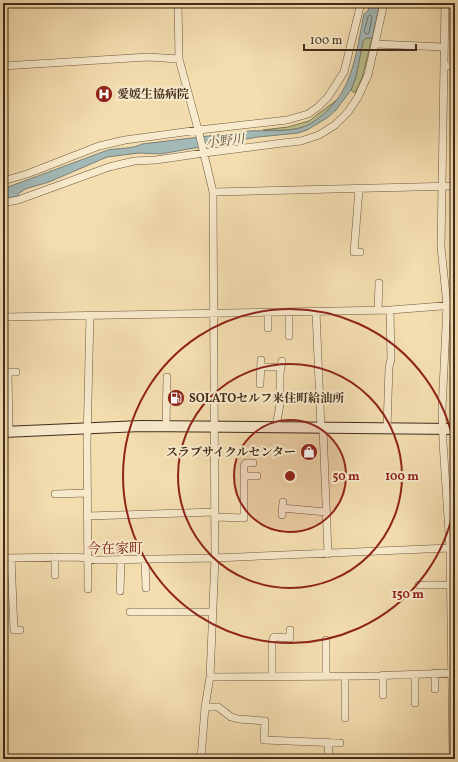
<svg xmlns="http://www.w3.org/2000/svg" width="458" height="762" font-family="Vollkorn,'Noto Serif JP',serif">
<style>
.green{fill:#bac18c;stroke:#7d7654}
.water{fill:#a2b9b7;stroke:#7b8079}
.lines{fill:none;stroke-linecap:round;stroke-linejoin:round}
.shore{stroke:#717269;stroke-width:1}
.street-casing{stroke:#6d5840;stroke-width:8}
.secondary-casing{stroke:#402b1b;stroke-width:12}
.street{stroke:#f8eacc;stroke-width:7}
.secondary{stroke:#f8eacc;stroke-width:10}
.ring{fill:none;stroke:#8f2418;stroke-width:2}
.labels{text-anchor:middle;stroke-width:4;stroke-linejoin:round;paint-order:stroke}
.poi-label{font-size:12px;font-weight:bold;fill:#402b1b;stroke:#f8eacc;text-anchor:start}
.water-label{font-size:13px;font-style:italic;fill:#584e42;stroke:#f8eacc}
.quarter-label{font-size:14px;fill:#7a1f14;stroke:#f8eacc}
.centre{fill:#8f2418;stroke:#f8eacc;stroke-width:2}
.ring-label{font-size:12px;text-anchor:middle;font-weight:bold;fill:#8f2418;stroke:#f8eacc;stroke-width:4;stroke-linejoin:round;paint-order:stroke}
</style>
<rect width="100%" height="100%" fill="#f4deb0"/>
<filter id="stains"><feTurbulence type="fractalNoise" baseFrequency=".005" numOctaves="4"/><feColorMatrix values="0 0 0 0 .2 0 0 0 0 .09 0 0 0 0 .02 0 0 0 .5 -.17"/></filter>
<radialGradient id="worn" r=".72"><stop offset=".6" stop-color="#630" stop-opacity="0"/><stop offset="1" stop-color="#630" stop-opacity=".3"/></radialGradient>
<path class="green" d="M366,38H372L362,78L355,93L351,90L356,77L363,41Z
M338,99C327,112 313,127 295,129C285,131 274,130 263,130L288,127L309,121Z"/>
<path class="water" d="M370,3H380L372,38H366L363,41L356,77L351,90L336,110L327,118L307,130L298,133L258,137L160,154L139,153L107,157L49,182L25,189L18,194V196L3,200V190L8,187L108,150C118,148 133,149 142,144C178,140 214,135 250,131C268,130 295,133 310,124C322,117 335,104 342,92C355,71 359,38 364,14L368,11Z"/>
<g class="lines">
<path class="shore" d="M370,15L372,17L369,33L366,34L364,32L368,17Z"/>
<defs>
<path id="street" d="M178,3L179,59L199,133L213,192L215,558L210,677L205,707L201,759
M445,3L441,247L447,305L442,410L443,442L450,548L453,759
M375,44L444,47
M3,66L148,57L179,59
M444,66H455
M3,181L27,174L99,146L125,140L199,130L287,120L308,114L318,107L328,97L344,72L361,3
M359,189L354,252H360
M213,192L455,186
M3,203L18,200L109,167L134,161L156,160L204,153L283,143L301,141L319,135L335,125L348,112L358,97L368,75L384,3
M378,310L379,283
M289,312V336
M316,312L321,428
M268,313V328
M3,317L390,310L455,305
M261,367H281
M3,372H16
M8,372L9,432
M260,384L261,360
M166,426L167,377
M276,427L280,404V374L282,361
M323,428L328,554
M387,428L389,367L391,359L390,310
M244,476H257
M55,494L88,493
M282,508L326,512
M282,515L283,502
M88,516L215,512
M215,517L244,518V466L246,463H253
M3,558L77,557L97,560L215,558L450,548
M11,558L14,630H20
M145,559L146,588
M55,575V557
M419,585H450
M88,589L87,441L90,315
M120,591L121,560
M130,612H212
M415,674V703
M383,675V695
M326,676V640
M345,676V718
M210,677L368,676L455,673
M272,677V642L274,637L290,638V630
M435,689V673
M205,707H218L231,717L238,719L265,721L264,740L340,743
M328,742L329,759"/>
<path id="secondary" d="M3,432L141,426L455,429"/>
</defs>
<use href="#street" class="street-casing"/>
<use href="#secondary" class="secondary-casing"/>
<use href="#street" class="street"/>
<use href="#secondary" class="secondary"/>
</g>
<circle cx="290" cy="476" r="56" fill="#8f2418" fill-opacity=".12"/>
<g class="ring">
<circle cx="290" cy="476" r="56"/>
<circle cx="290" cy="476" r="112"/>
<path d="M455 502A167 167 0 1 1 455 450"/>
</g>
<defs>
<symbol id="hospital-disc" viewBox="-11 -11 22 22"><circle r="9.5" fill="#8f2418" stroke="#f8eacc"/><path d="M-5-5h3v3.5h4V-5h3V5h-3V1.5h-4V5h-3Z" fill="#fff"/></symbol>
<symbol id="fuel-disc" viewBox="-11 -11 22 22"><circle r="9.5" fill="#8f2418" stroke="#f8eacc"/><path d="M-5.5-6h7V0h2V4h1.3V-2.5L3-4.5l.8-.8L6-3V5H2.5V1h-1V6h-7ZM-4.2-4.7v3.2H.2V-4.7Z" fill="#fff"/></symbol>
<symbol id="shop-disc" viewBox="-11 -11 22 22"><circle r="9.5" fill="#8f2418" stroke="#f8eacc"/><path d="M-5-2.5h2.3a2.7 3.5 0 0 1 5.4 0H5L5.5 6h-11ZM-1.5-2.5h3a1.5 2.3 0 0 0-3 0Z" fill="#fff"/></symbol>
</defs>
<g fill-rule="evenodd">
<use href="#hospital-disc" x="94" y="84" width="20" height="20"/>
<use href="#fuel-disc" x="166" y="388" width="20" height="20"/>
<use href="#shop-disc" x="299" y="442" width="20" height="20"/>
</g>
<g class="labels">
<g class="poi-label">
<text x="117" y="98">愛媛生協病院</text>
<text x="189" y="402">SOLATOセルフ来住町給油所</text>
<text x="296" y="456" text-anchor="end">スラブサイクルセンター</text>
</g>
<g class="water-label">
<text transform="translate(225 140) rotate(-7)" y="5">小野川</text>
</g>
<g class="quarter-label">
<text x="115" y="553">今在家町</text>
</g>
</g>
<circle cx="290" cy="476" r="6" class="centre"/>
<g class="ring-label">
<text x="346" y="480">50 m</text>
<text x="402" y="480">100 m</text>
<text x="408" y="598">150 m</text>
</g>
<rect width="458" height="762" fill="none" stroke="#f4deb0" stroke-width="16"/>
<rect x="4" y="4" width="450" height="754" fill="none" stroke="#402b1b" stroke-width="2"/>
<rect x="8" y="8" width="442" height="746" fill="none" stroke="#402b1b"/>
<path d="M304 44v6h112v-6" fill="none" stroke="#402b1b" stroke-width="2"/>
<text x="310" y="44" font-size="12" fill="#402b1b" stroke="#f8eacc" stroke-width="3" paint-order="stroke">100 m</text>
<rect width="100%" height="100%" filter="url(#stains)"/>
<rect width="100%" height="100%" fill="url(#worn)"/>
</svg>
